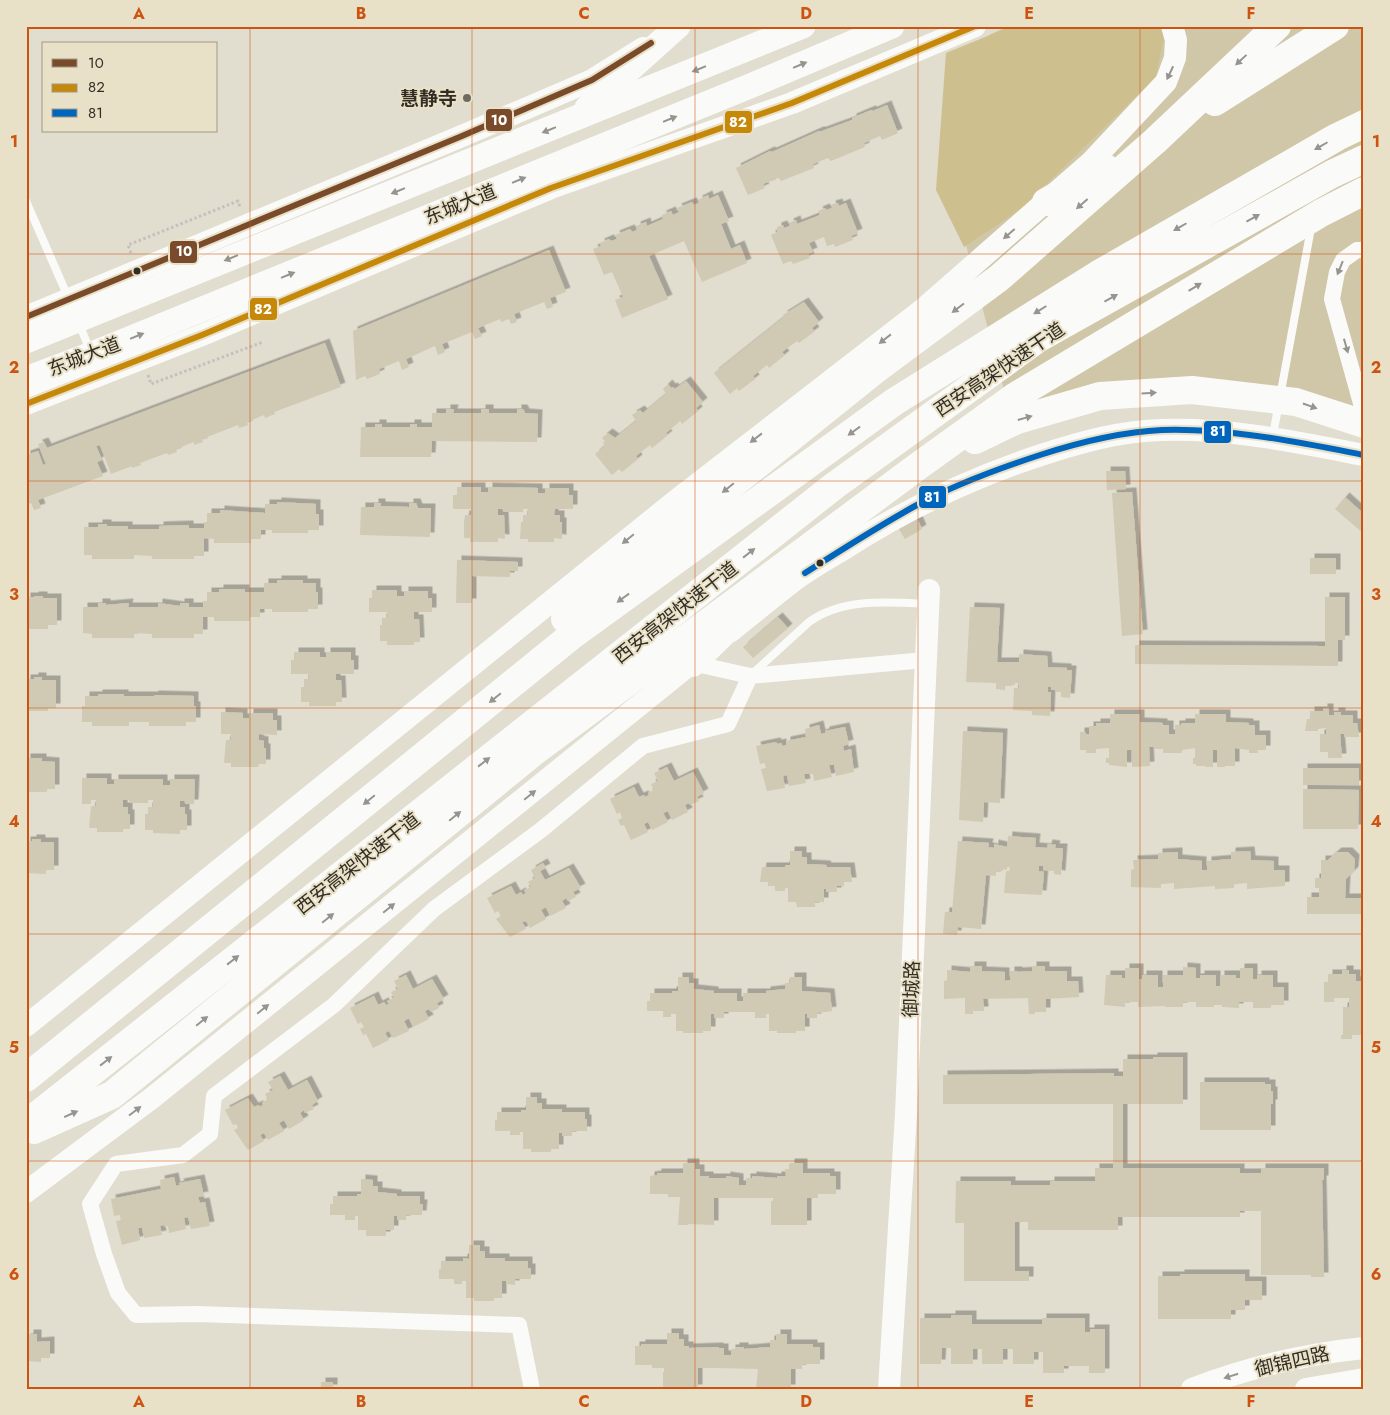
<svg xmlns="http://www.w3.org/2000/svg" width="1390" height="1415" font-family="Jost,'Noto Sans SC',sans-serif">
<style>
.green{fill:#d0c6a8}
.forest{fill:#cebf8e}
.building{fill:#d0c9b4;filter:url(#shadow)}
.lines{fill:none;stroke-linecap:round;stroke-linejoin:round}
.path{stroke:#c3c1bd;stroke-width:3;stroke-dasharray:2.5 2.5;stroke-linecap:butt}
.lane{stroke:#fafaf8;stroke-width:8}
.street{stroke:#fafaf8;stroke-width:16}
.secondary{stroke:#fafaf8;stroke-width:22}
.primary{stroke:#fafaf8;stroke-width:25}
.highway{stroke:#fafaf8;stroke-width:28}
.bus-1-casing{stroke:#e9e1c7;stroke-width:10}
.bus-2-casing{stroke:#e9e1c7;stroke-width:10}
.bus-3-casing{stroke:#e9e1c7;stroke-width:10}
.bus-1{stroke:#7a4b2a;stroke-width:6}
.bus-2{stroke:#c68809;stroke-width:6}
.bus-3{stroke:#0065bd;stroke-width:6}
.oneway{fill:#96948e}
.grid{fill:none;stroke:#cd5310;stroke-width:1;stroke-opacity:0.55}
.poi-dot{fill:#6f6b60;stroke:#e9e1c7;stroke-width:2}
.bus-dot{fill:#322e25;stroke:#e9e1c7;stroke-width:2}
.labels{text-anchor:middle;stroke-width:4;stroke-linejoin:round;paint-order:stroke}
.poi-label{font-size:19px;font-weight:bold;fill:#322e25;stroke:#e9e1c7;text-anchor:end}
.street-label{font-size:19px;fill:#322e25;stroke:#e9e1c7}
.line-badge{stroke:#e9e1c7;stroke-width:2}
.badge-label{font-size:14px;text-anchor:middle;font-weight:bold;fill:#fff}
.neatline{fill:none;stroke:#cd5310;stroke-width:2}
.grid-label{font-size:16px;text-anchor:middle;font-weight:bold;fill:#cd5310}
</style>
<defs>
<filter id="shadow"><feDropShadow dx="4.5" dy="-4.5" stdDeviation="0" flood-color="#0004"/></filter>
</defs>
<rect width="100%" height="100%" fill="#e1ddcf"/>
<path class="green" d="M1009,26H1364V435L1296,402L1192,390L1009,409L966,245L964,53L991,34Z"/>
<path class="forest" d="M1012,26H1166L1156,77L1022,208L964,247L936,190L946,53Z"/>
<path class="building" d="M887,105L898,133L882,140L880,136L864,143L865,147L831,161L828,158L813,164L814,168L781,181L779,178H777L775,180L765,183L763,185L765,188L748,195L736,168L770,151L772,152L819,131H822L852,120V118L871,110L873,111Z
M708,195L709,199L718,195L729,221L721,224L731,249L740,245L747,263L702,282L684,241L649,256L668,299L622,318L615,300L623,297L612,272L604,275L593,249L601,246L600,243L609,239L611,241L617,239L615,235L630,229L632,232L637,230L636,226L646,222L647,226L663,219L662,215L671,211L673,215L679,212L677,208L692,202L694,205L699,203L698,200Z
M838,203L839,206L846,203L858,233L851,236L853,240L835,247L834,244L827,246L824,237L809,243L813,252L808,254L810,258L793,264L791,261L783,264L771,235L777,232V227L783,225L784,228L790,226L789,223L796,220L797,224L820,215L818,211L825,208L826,210L832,208L831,205Z
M549,250L566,292L550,298L553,307L547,309L544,302L514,314L517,322L511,324L509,319L501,322L500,319L478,328L482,336L475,339L472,332L442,344L445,352L438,355L435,346L406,359L409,367L402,370L399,361L379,369L380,374L367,379L365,376L356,380L353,331Z
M804,302L819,322L812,328L815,331L799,343L797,341L782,352L785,355L769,368L767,365L753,376L755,379L739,391L737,388L730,394L714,373L784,317L783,315Z
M325,343L341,387L274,412L275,414L265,418L264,415L247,422L248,425L239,428L238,425L202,439L203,442L194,445V442L176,449L177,452L168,455L167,453L140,463L141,465L132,468V466L111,474L100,445L96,446L102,460L97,462L103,476L38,500L41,508L34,510L31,503L26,504V455L38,451L43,465L46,464L38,444L44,442L47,448Z
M686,381L703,402L696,408L698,411L682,424L680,421L666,433L668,435L652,448L650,445L636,456L638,459L622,472L619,469L612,475L595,454L605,446L603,443L605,441L602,438L608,433L615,438L636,421L632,415L640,410L643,413L666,394L663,389L668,384L671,388L673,387L675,389Z
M446,409H454L453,413H481V409H489V413H517V409H523L525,413L538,414L537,442L432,441L431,457H360L361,427H375V424H382V427H410V424H417V427H432V413H446Z
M1106,471H1125L1126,489L1107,490Z
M457,487H481V492H488V487L538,488V493H545V488H569V495H573V509H555L554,515H560V522H562V539L554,538V542H528V539H520L521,522H523V515H528V509H523V512H503V509H498V515H504L505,539L498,538V542H470V538H464V522L465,515H471V509H453V495H457Z
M1132,492L1143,634L1122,636L1112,493Z
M1345,497L1364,514L1363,533L1335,509Z
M277,502L316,504V514H319V530H308V533H272V530H261V539H251V543H214V539L204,538V556H194V559H152V556L134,555V559H92V555H84V527H98V524H107V526H128V529H159V526L189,525V528H204V522H207V513H220V510L265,513V504H277Z
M374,503H381V506L409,507V503H416L418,508H431L430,537L360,535L361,507H374Z
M916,516L922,529L905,539L897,526Z
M1310,558H1336V574H1310Z
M457,560L518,562V571H510V577L472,576V603H456Z
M277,580H303V583H316V592H318V609H308V612H272V609H260V617H250V621H214V617H203V634H194V638H152V634L134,633V638H92V634L83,633V607H98V603H106V605L129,603L128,607H158V603L180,606V603H189V607H203V601H207V592H219V589H245V592H264V583H277Z
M372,590H397V596H404V591H428V598H432V612H414V619H419L420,642H414V645H387V641H380V625H382V618H387V612H369V598H372Z
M34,596H43V598H57V625H48V629H26V597H34Z
M1325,597H1345V640H1338V666L1135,664V645L1325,646Z
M970,607L1000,608L997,662H1019V654L1047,656L1048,667L1067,668V670H1072L1070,698L1061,697V692H1055V690H1051V687H1048V692H1051L1050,716L1032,715V711L1013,710L1014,688H1019V683H1015V685H1012V686H1005V690L996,689V683L966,682Z
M778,617L788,628L753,658L743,647Z
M294,652H320V657H326V652H351V660H354V674H336V680H341L342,702H336V706H309V702H301V687H304V679H309V674H291V660H294Z
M34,677H42V680H56V708H48V711H26V679H34Z
M98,694H124V696H154V695L194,696V706H196V722H186V726H149V722H129V726H92V722H82V706H85V696H98Z
M1323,708H1329V715H1334V712H1341V715H1353V723H1357L1359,737H1344V734H1340L1342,758H1328V752H1320V734H1326V728L1318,729V731H1305L1307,719H1310V711H1323Z
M221,712L243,713V718H249V713H273V720H277V735L259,734V740L264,741V748H266V764H259L258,767H231V763H224L226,740H231V734H221Z
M1110,714H1140V722L1163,723V725H1169V734H1175V725H1181V723H1195V714H1226V722L1249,723V725H1255V735H1266V750H1258V753H1249V750L1235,748V766H1225V767H1217V750H1213V767H1205V766H1196V764H1193V758H1195V748L1182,750V753H1163V749H1154V747H1149L1150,766L1132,767V750H1127V767L1109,765V763H1106V758H1109V748L1096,749V753H1086V750H1080V732H1086V734H1089V726H1096V723H1110Z
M819,725L821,734L825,733V731L845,727L849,744L843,746L844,751L851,749L854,772L836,776L834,765H829L832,777L814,781L813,774H804L806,783L789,786L787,775L783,776L785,788L767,791L761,769L766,768L765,763L760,764L756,746L776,742L777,744L782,743V746L786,745V741L806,737L805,729Z
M963,731L1003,733L1000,803L984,802L983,822L959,820Z
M26,758H42V761L55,762V789H47V792H26Z
M667,767L674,781L693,772L704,793L697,797L699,801L690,805L689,803L685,805L688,812L672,820L668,811L663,813L668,822L652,830L648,822L644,824L648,832L631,840L624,825L621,826L618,820L622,818L620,812L617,814L610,799L634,787L639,797L644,795L645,797L649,795L648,793L654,790L651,784L658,781L654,773Z
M1303,768H1359V785H1303Z
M82,778H107V784H114V779H163V785H170V779H195L194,804H185V801H180V807H185V814H187V830H180V834L153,833V830H145V814H148V807H153V800H148V803H129V800H123V807H128V814H130V829H123V832H97V828H89L91,806H96V800H91V804H82Z
M1303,789L1359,790L1358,829H1303Z
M1008,836L1036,838L1035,847L1047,848L1048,844L1056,845L1055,848H1063L1061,875L1054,874V871L1043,870V866H1039V871L1044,872L1042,895L1004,893L1006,871H1010V867H1007V870L1003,869V871H996V876L986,875L981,929L958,927L957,935L943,934L945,912H952L958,841L989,843L988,847L994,848V844L1007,847Z
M32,839H41V842H54V870H46V874L26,873V841H32Z
M790,851H802V857H807V864L826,865L827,867H850L852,882H844V886H837V892H826V889H824V902H815V907H797L796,902H788V888H785V891H775V886H768V882H760L762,867H785V865H790Z
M1250,851L1251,860L1274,861V870H1285V886L1247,889V883L1234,884V888L1215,889V886L1174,889V883L1161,884V888L1131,887V870L1134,869L1133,860L1158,859V853L1178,852V859L1202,861V870H1207V861L1231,859V852Z
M1337,852H1348L1355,859L1354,871L1346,879L1345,898H1364V914H1307V897H1319V888H1315V878H1321V860H1328Z
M543,863L546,868L540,871L545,880L569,868L581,888L573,892L576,897L568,901L566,898L562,901L566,908L550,916L546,907L541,910L546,919L530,928L526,921L522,922L526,929L510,937L496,919L501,916L498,911L495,913L487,898L511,886L516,895L521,892L523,895L526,893L524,890L531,887L528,882L535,878L531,870Z
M970,966H982V971L1005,972V981L1010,980V971H1018V972L1032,971V966H1045V971H1067V981H1078L1079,997L1046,999V1012H1035V1014H1029L1028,998L983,999L984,1011H973V1014H965V998L944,999V981L947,980V970L970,972Z
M1183,967L1196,968V978H1200V975H1216V986H1220V975H1236V978H1240V968H1253V979H1257V975H1273V987H1284V1005H1271V1008H1253V1002H1239V1008L1222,1007V1005H1214V1007H1196V1002H1183V1007H1165V1006L1138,1007V1002H1125V1007L1104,1005L1106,975H1122V978H1125V968H1139V979H1142V975H1158V987H1163V975H1183Z
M1342,970H1349V974H1356V981H1364V1025H1361L1362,1035H1352V1039H1341V1035H1343V1007H1349V998H1334V1002H1324V982H1328V974H1342Z
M406,975L413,989L432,979L444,999L437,1003L439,1008L431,1012L429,1009L425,1011L429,1019L413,1027L409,1018L404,1021L409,1031L393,1038L389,1031L385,1033L389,1040L373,1048L366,1034L363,1035L360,1029L364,1027L361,1022L358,1024L350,1008L374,996L378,1005L384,1002L386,1005L389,1004L387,1001L394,998L391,992L398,989L394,981Z
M678,977H689V983H694V989L714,991V993H737V1001H743V993H766V991L785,989V983H790V977H802V991L830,993L832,1011L817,1013V1018H807V1014H805V1031H796V1033H777V1031H769V1014H766V1018H755V1012H724V1018H714V1014H711V1031H703V1033H683V1031H676V1014H671V1017H663V1011H647V1001H650V993H672V991H678Z
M1153,1057H1183V1104H1123V1168H1240V1173H1261V1168H1324V1180H1322L1324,1277H1311V1275H1261V1211H1240V1217H1118V1230H1028V1222H1015V1271H1029V1281H964V1223H955L956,1181H1011V1185H1050V1181H1095V1168H1113V1104H943V1075L1114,1073V1076H1123V1059H1153Z
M280,1076L288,1090L307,1080L318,1101L312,1105L314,1109L305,1113L304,1110L300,1113L304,1120L289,1129L284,1120L279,1123L284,1131L268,1140L264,1133L260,1135L264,1141L248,1150L234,1130L238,1128L236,1124L233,1125L225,1110L248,1098L254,1107L259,1105L260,1107L263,1105L262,1103L268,1099L265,1094L273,1090L268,1082Z
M1200,1082H1265V1084H1271V1091H1273V1104H1271V1130H1200Z
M526,1097H537V1103H542V1109H562V1112H585V1119H587V1131H572V1136H562V1133H559V1149H551V1152H531V1149H523V1132H520V1135H510V1131H495V1120H497V1112H521V1110H526Z
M683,1163H695V1169H700V1176H709V1178H726V1176L739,1178V1185H746V1178H752V1176L777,1178V1176H786L785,1169H790V1163H803V1173H830V1176H836V1194H818V1198H807V1225H771V1201H773V1198H714V1225L688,1224V1225H678L680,1197H668V1194H650V1176L657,1175V1173H683Z
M174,1177L176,1186L180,1185L179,1183L200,1179L204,1196L198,1197L200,1203L205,1202L210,1226L191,1229L188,1217L184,1218L186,1229L169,1233L168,1226L164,1227V1225L160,1226L162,1235L144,1238L142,1228H138L140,1240L122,1245L116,1221L121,1220L120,1215L114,1216L111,1199L161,1189L160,1180Z
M361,1179L373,1180V1186H378V1192L397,1194V1196H420V1204H423L422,1215H406V1220H397V1216H394V1230H386V1236H366V1230H358V1216H355V1220H345V1215H330V1204H333V1196H357V1194H361Z
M469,1245H480V1251H485V1258H505V1261H528V1268H531V1279H515V1285L506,1284V1281H502V1298H494V1301H474V1298H466V1281H462V1284H454V1279H439V1269H441V1261H463V1258L469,1259Z
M1180,1274H1245V1281H1262V1300H1245V1310H1231V1319H1158V1276H1180Z
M951,1315H972V1324H1042V1318H1085V1332H1090V1329H1105V1373H1089V1366H1064V1373H1043V1352H1034V1364H1013V1349H1003V1364H982V1349H973V1364H951V1348H942L941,1364H920V1318H951Z
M667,1333H679V1339H684V1346H689V1348L719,1347V1348H724V1355H731V1349H735V1347H744V1349L770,1347V1340H776V1334H787V1344H813V1347H820V1364H802V1369H791V1389H756L758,1369L718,1368H698V1389H663V1372H664V1368H652V1365H635V1346H641V1344H667Z
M29,1334H37V1342L50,1341V1358H41V1362L26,1361V1338H29Z
M321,1382H333V1389H321Z"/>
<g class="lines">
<path class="path" d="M131,253L128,245L238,201L240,207
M148,375L151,384L263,342"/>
<path class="lane" d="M26,201L68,297
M79,324L90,350
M1273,435L1311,228
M752,674L809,622C843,598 887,602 926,604"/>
<path class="street" d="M1364,250H1357L1343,260L1337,272L1332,299L1364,414
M692,663L750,676L925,660
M532,1389L519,1325L196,1314L136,1315L118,1293L104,1254L90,1204L116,1164L183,1155L210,1134L214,1096L334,1005L434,909L541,830L643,746L728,724L750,676"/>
<path class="secondary" d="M26,317L462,136L592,80L643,48
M26,404L202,335L551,188L792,103L975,26
M731,631C754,613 776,594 799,577C813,567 829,558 844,549C906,509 971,478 1041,455C1081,442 1120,431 1162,430C1232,428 1296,442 1364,455
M26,1026L674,502L922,310L1091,162L1166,82L1175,58L1176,40L1172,26
M26,1192L152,1098L704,653
M889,1389L906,1114L929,590
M1192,1389C1247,1368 1305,1354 1364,1348
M1306,1389L1364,1379"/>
<path class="primary" d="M587,108L678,26
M26,341L803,26
M26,379L92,354L755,84L892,26"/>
<path class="highway" d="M1215,102L1335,26
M1046,202L1106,168
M975,440L1017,420L1100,396L1192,390L1296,402L1364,424
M565,619L875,370L999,278L1155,141L1277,26
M692,663L741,615
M26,1078L570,637L894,402L1097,275L1337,137L1364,124
M26,1124L834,486L1039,338L1332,174L1364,159
M34,1130L112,1095L535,751L917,467L1014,397L1321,213L1364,191"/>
<defs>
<path id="bus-1" d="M26,317L462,136L592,80L651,43"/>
<path id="bus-2" d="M26,404L202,335L551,188L792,103L975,26"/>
<path id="bus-3" d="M805,573C841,550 877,527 915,506C954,485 997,469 1040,455C1080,442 1119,432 1162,430C1231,428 1297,442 1364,455"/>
</defs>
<use href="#bus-1" class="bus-1-casing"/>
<use href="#bus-2" class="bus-2-casing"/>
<use href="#bus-3" class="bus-3-casing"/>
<use href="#bus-1" class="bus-1"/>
<use href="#bus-2" class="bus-2"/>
<use href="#bus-3" class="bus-3"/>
</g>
<defs><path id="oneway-solid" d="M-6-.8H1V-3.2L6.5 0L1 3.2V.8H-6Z" transform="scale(1.25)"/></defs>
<g class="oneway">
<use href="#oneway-solid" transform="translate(1241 60) rotate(137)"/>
<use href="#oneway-solid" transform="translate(800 65) rotate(-23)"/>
<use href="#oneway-solid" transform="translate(699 69) rotate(158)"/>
<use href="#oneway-solid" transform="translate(1170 73) rotate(115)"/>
<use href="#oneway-solid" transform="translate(670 119) rotate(-22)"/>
<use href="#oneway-solid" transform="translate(549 130) rotate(158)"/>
<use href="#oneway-solid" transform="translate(1321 146) rotate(150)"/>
<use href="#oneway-solid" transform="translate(519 180) rotate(-22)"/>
<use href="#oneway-solid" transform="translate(398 191) rotate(158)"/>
<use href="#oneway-solid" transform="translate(1082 204) rotate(139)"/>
<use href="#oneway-solid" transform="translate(1253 218) rotate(-29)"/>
<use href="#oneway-solid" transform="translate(1180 227) rotate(150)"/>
<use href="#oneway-solid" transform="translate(1009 234) rotate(139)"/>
<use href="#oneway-solid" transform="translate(231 258) rotate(158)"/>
<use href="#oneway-solid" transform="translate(1340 268) rotate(112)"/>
<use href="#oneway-solid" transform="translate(288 275) rotate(-22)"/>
<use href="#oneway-solid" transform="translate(1195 287) rotate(-31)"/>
<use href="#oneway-solid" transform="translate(1111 298) rotate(-29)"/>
<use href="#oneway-solid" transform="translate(958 308) rotate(143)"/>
<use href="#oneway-solid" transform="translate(1040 310) rotate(148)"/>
<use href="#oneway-solid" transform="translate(137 336) rotate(-22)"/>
<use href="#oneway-solid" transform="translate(885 339) rotate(142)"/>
<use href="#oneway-solid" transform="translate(1346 346) rotate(74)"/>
<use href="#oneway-solid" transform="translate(1149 393) rotate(-4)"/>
<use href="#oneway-solid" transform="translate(1310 406) rotate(19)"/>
<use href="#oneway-solid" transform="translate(1025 418) rotate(-16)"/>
<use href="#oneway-solid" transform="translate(854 431) rotate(144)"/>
<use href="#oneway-solid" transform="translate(756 438) rotate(142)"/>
<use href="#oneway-solid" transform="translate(728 488) rotate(141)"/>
<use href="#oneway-solid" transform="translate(628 539) rotate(141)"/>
<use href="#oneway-solid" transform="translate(749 553) rotate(-38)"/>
<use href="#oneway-solid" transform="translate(623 598) rotate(144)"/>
<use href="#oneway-solid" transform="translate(495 698) rotate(141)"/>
<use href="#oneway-solid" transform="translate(484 762) rotate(-38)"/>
<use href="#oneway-solid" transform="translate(530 795) rotate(-39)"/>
<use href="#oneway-solid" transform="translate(369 800) rotate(141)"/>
<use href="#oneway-solid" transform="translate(455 816) rotate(-39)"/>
<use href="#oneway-solid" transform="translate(389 908) rotate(-39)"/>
<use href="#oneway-solid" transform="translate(328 918) rotate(-39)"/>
<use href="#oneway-solid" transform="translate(233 960) rotate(-38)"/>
<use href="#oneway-solid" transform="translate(263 1009) rotate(-39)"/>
<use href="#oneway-solid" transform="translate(202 1021) rotate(-39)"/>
<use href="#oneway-solid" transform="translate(106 1061) rotate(-38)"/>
<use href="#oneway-solid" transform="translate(135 1111) rotate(-37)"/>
<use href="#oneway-solid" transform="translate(71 1114) rotate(-24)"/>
<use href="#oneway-solid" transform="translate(1231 1376) rotate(162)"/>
</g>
<path class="grid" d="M250,26V1389M472,26V1389M695,26V1389M918,26V1389M1140,26V1389M26,254H1364M26,481H1364M26,708H1364M26,934H1364M26,1161H1364"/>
<circle class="poi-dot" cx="467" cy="98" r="5"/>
<g class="bus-dot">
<circle cx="137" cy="271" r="4.5"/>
<circle cx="820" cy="563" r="4.5"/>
</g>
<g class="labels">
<g class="poi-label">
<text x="457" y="105">慧静寺</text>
</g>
<g class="street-label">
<text transform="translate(460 204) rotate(-22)" y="7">东城大道</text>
<text transform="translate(84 356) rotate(-21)" y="7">东城大道</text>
<text transform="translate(999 369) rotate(-34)" y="7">西安高架快速干道</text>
<text transform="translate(675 612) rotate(-38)" y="7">西安高架快速干道</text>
<text transform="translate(357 863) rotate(-38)" y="7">西安高架快速干道</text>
<text transform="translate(911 989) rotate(-88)" y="7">御城路</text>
<text transform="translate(1292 1361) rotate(-13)" y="7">御锦四路</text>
</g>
</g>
<g class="line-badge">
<rect x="485" y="108" width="28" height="24" rx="5" fill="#7a4b2a"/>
<rect x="724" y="110" width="29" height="24" rx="5" fill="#c68809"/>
<rect x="169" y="240" width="29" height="24" rx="5" fill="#7a4b2a"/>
<rect x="249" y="297" width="29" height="24" rx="5" fill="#c68809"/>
<rect x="1203" y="420" width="29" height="24" rx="5" fill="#0065bd"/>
<rect x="918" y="485" width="29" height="24" rx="5" fill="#0065bd"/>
</g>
<g class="badge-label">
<text x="499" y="125">10</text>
<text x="738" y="127">82</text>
<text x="184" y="256">10</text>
<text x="263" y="314">82</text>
<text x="1218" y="436">81</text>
<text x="932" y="502">81</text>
</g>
<rect width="1390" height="1415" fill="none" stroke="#e9e1c7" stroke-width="55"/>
<rect x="42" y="42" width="175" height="90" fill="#e9e1c7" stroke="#a09986"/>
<rect x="52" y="59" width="25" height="8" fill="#7a4b2a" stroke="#a09986"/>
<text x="88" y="68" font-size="15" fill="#322e25">10</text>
<rect x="52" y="84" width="25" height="8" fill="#c68809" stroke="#a09986"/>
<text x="88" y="92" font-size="15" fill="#322e25">82</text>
<rect x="52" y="109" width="25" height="8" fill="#0065bd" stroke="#a09986"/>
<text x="88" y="118" font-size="15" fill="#322e25">81</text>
<rect x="28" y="28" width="1334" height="1360" class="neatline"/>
<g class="grid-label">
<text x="139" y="19">A</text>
<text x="361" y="19">B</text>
<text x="584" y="19">C</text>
<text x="806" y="19">D</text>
<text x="1029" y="19">E</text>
<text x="1251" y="19">F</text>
<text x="14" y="147">1</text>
<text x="1376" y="147">1</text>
<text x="14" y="373">2</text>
<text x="1376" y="373">2</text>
<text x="14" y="600">3</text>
<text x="1376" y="600">3</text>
<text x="14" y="827">4</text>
<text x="1376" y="827">4</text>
<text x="14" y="1053">5</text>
<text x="1376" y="1053">5</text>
<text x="14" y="1280">6</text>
<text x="1376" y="1280">6</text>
<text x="139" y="1407">A</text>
<text x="361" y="1407">B</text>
<text x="584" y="1407">C</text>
<text x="806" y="1407">D</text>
<text x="1029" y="1407">E</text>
<text x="1251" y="1407">F</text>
</g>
</svg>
